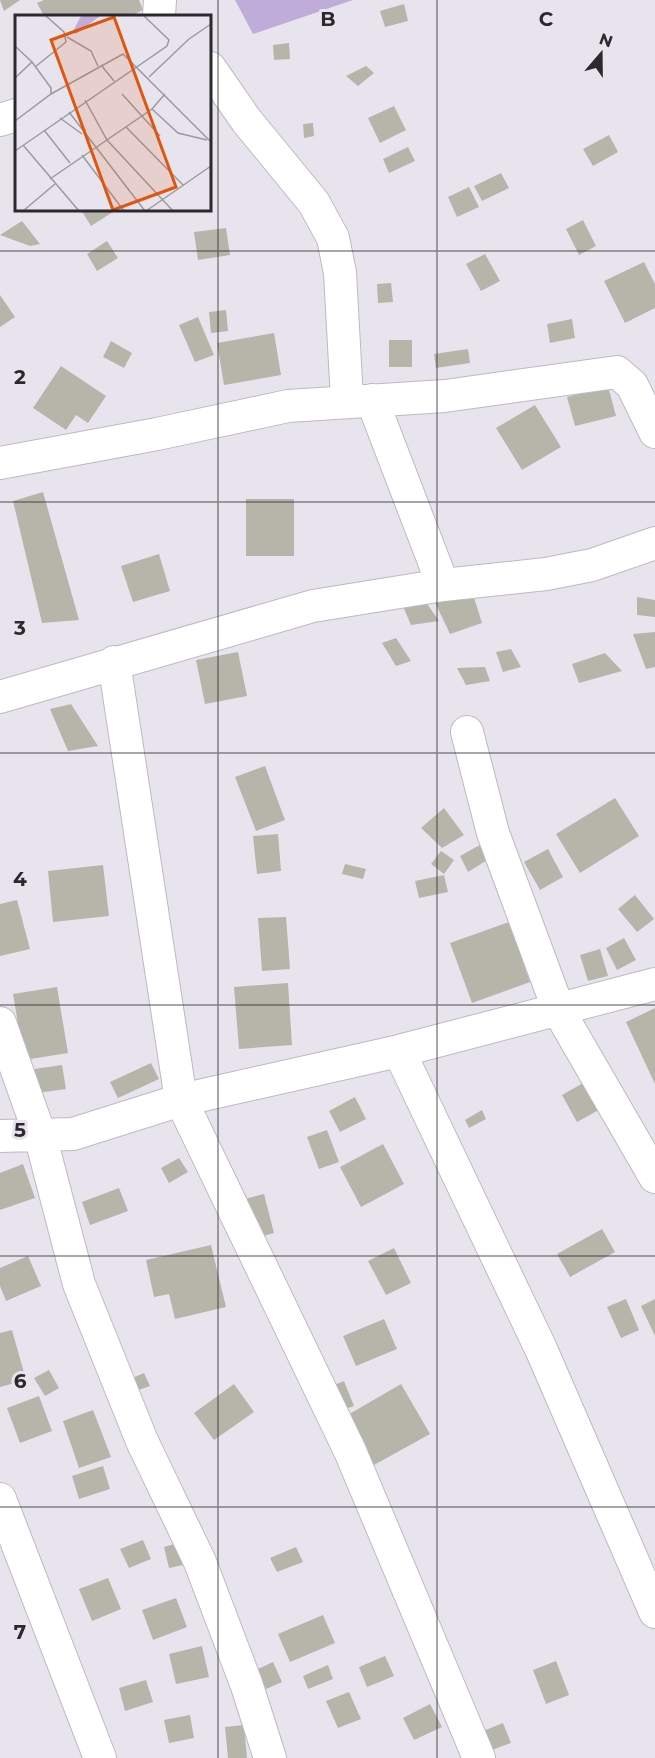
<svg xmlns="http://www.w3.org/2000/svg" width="655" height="1758" font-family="Montserrat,sans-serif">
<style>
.green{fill:#bfacd8}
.building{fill:#b6b5aa}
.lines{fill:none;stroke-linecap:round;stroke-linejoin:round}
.minor-casing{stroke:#bdb9c4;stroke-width:34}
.minor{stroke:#fff;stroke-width:32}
.grid{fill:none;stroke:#2b292d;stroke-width:1.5;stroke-opacity:0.55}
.inset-road{fill:none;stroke:#9c99a1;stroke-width:1.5}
.view{fill:#df570e;fill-opacity:0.15;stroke:#df570e;stroke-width:3}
.inset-edge{fill:none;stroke:#2b292d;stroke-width:3}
.grid-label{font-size:20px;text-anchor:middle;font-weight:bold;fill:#2b292d;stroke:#e8e4ee;stroke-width:6;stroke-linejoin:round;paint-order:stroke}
</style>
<rect width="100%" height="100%" fill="#e8e4ee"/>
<path class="green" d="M235,0H353L253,34Z"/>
<path class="building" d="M0,0H20L4,11Z
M44,0H139L143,10L130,16H44L37,3Z
M404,4L408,21L385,27L380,11Z
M289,43L290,59L274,60L273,45Z
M366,66L374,73L358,86L346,76Z
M394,106L406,130L380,143L368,118Z
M313,123L314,136L304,138L303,124Z
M609,135L618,152L593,166L583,149Z
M408,147L415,161L389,173L383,159Z
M501,173L509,188L482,201L474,186Z
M469,187L479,207L457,217L448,197Z
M81,210H116L91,226Z
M583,220L596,246L579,255L566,229Z
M22,221L40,244L30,246L0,235Z
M226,228L230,255L198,260L194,232Z
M107,241L118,258L97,271L87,254Z
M485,254L500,281L481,291L466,264Z
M644,262L655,284V308L625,323L604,281Z
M391,283L393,302L378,303L377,284Z
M0,295L15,317L0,327Z
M226,310L228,331L211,333L209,312Z
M198,317L214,355L195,362L179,325Z
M572,319L575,338L550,343L547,324Z
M274,333L281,375L224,385L217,343Z
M389,340H412V367H389Z
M111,341L132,353L124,368L103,357Z
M468,349L470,363L436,368L434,354Z
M61,366L106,396L88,423L76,415L66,430L33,408Z
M608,386L616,416L575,426L567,397Z
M535,405L561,447L522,470L496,428Z
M43,492L79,620L42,623L13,501Z
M246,499H294V556H246Z
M159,554L170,591L133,602L121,566Z
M471,588L482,623L450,634L432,596Z
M421,595L439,621L411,625L399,597Z
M637,597L655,600V617L637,615Z
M655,632V667L646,669L633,634Z
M396,638L411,661L396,666L382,643Z
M511,649L521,667L503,672L496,652Z
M238,652L247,696L205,704L196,660Z
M605,653L622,671L579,683L572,664Z
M485,667L490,681L466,685L457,668Z
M71,704L98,746L68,751L50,709Z
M265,766L285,820L256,831L235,777Z
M615,798L639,836L580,873L556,834Z
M444,808L464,835L442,848L421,828Z
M278,834L281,871L257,874L253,836Z
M480,845L489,859L468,872L460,856Z
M548,849L563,877L540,890L524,862Z
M441,851L454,860L444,874L431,864Z
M345,864L366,869L363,879L342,874Z
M103,865L109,916L53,922L48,871Z
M444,875L448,892L419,898L415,881Z
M635,895L654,919L637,932L618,909Z
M17,900L30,949L0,956V904Z
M286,917L290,969L262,971L258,918Z
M509,922L530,982L472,1003L450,943Z
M624,938L636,960L617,970L606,948Z
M600,949L608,976L588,981L580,955Z
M288,983L292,1045L239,1049L234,987Z
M57,987L68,1053L24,1060L13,994Z
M655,1008V1084L626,1022Z
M151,1063L159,1079L118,1098L110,1082Z
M62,1065L66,1089L37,1093L34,1069Z
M590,1079L606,1106L577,1122L562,1095Z
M355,1097L366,1119L340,1132L329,1111Z
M482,1110L486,1119L469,1128L465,1120Z
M327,1130L339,1162L319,1169L307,1137Z
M383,1144L404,1184L361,1207L340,1167Z
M179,1158L188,1172L169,1183L161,1168Z
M23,1164L35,1198L0,1210V1173Z
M119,1188L128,1211L90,1225L82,1202Z
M264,1194L274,1233L251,1239L241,1200Z
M602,1229L615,1252L570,1277L557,1254Z
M211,1245L226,1307L175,1319L169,1294L154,1297L146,1260Z
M394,1248L411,1283L386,1295L368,1261Z
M28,1256L41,1286L6,1301L0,1286V1268Z
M626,1299L639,1330L621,1338L607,1307Z
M655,1299V1336L641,1306Z
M384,1319L397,1349L356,1366L343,1336Z
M12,1330L26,1380L0,1387V1333Z
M49,1370L59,1388L45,1396L34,1378Z
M144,1373L150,1386L136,1391L130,1379Z
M344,1381L354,1406L337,1412L327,1388Z
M234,1384L254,1412L214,1440L194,1413Z
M401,1384L430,1434L374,1465L346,1416Z
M39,1396L52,1431L20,1443L7,1408Z
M93,1410L111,1457L79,1468L63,1421Z
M103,1466L110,1489L79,1499L72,1476Z
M143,1540L151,1559L129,1568L120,1549Z
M178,1543L183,1565L169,1568L164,1547Z
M296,1547L303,1562L277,1572L270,1558Z
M108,1578L121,1609L92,1621L79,1589Z
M176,1598L187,1627L153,1640L142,1610Z
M323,1615L335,1643L290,1662L278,1634Z
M202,1646L209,1677L176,1684L169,1654Z
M385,1656L394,1676L367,1687L359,1667Z
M556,1661L569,1695L546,1704L533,1670Z
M273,1662L282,1682L266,1689L258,1669Z
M328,1665L333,1679L308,1689L303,1676Z
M146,1680L153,1702L125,1711L119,1688Z
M349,1692L361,1719L338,1728L326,1701Z
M430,1704L442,1727L414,1740L403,1718Z
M190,1715L194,1738L169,1743L164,1720Z
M503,1723L511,1743L489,1751L481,1732Z
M244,1725L247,1758H228L225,1727Z"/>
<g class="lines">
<defs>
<path id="minor" d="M159,16L160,0
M210,68L246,120L314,203L333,238L340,273L347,400
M0,120L16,115
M372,400L443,585
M0,463L157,434L288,406L445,396L617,372L632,385L655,432
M114,662L181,1100L350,1451L479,1758
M0,697L313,606L443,585L546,574L592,565L655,543
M467,732L493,833L559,1011L655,1177
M0,1023L40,1135L79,1284L142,1441L200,1562L247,1686L270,1758
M399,1051L541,1349L655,1612
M0,1136L73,1134L181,1100L399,1051L655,984
M0,1499L100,1758"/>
</defs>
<use href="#minor" class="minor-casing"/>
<use href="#minor" class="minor"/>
</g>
<path class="grid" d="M218,0V1758M437,0V1758M0,251H655M0,502H655M0,753H655M0,1005H655M0,1256H655M0,1507H655"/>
<g transform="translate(15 15)">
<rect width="196" height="196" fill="#e8e4ee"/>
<path d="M66,1H85L61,19L58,16Z" fill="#bfacd8"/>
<path class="inset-road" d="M52,22L76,36L83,51M0,31L17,47M86,50L99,66M20,52L51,27L49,17L31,1M134,62L174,24L196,9M0,63L17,47L36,73V79M107,79L145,121M70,85L92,125L158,196M137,94L163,118L192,125M54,97L130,196M45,103L67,119M0,106L36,79L108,39L196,127M111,112L168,170M29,115L55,148M8,130L64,196M0,136L152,31L154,25L129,1M67,140L109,196M35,164L137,94L150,79M8,196L40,169M131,196L196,151"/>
<path class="view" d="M99,2L161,172L98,195L36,25Z"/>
<rect width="196" height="196" class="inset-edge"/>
</g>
<g class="grid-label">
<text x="328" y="26">B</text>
<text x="546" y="26">C</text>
<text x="20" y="384">2</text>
<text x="20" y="635">3</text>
<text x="20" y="886">4</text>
<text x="20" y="1137">5</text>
<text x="20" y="1388">6</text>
<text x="20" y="1639">7</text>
</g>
<g transform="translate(601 54) rotate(20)" stroke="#e8e4ee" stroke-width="4.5" paint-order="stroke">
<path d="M0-4.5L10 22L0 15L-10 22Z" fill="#2b292d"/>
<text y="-9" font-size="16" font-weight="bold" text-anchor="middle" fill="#2b292d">N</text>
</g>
</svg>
